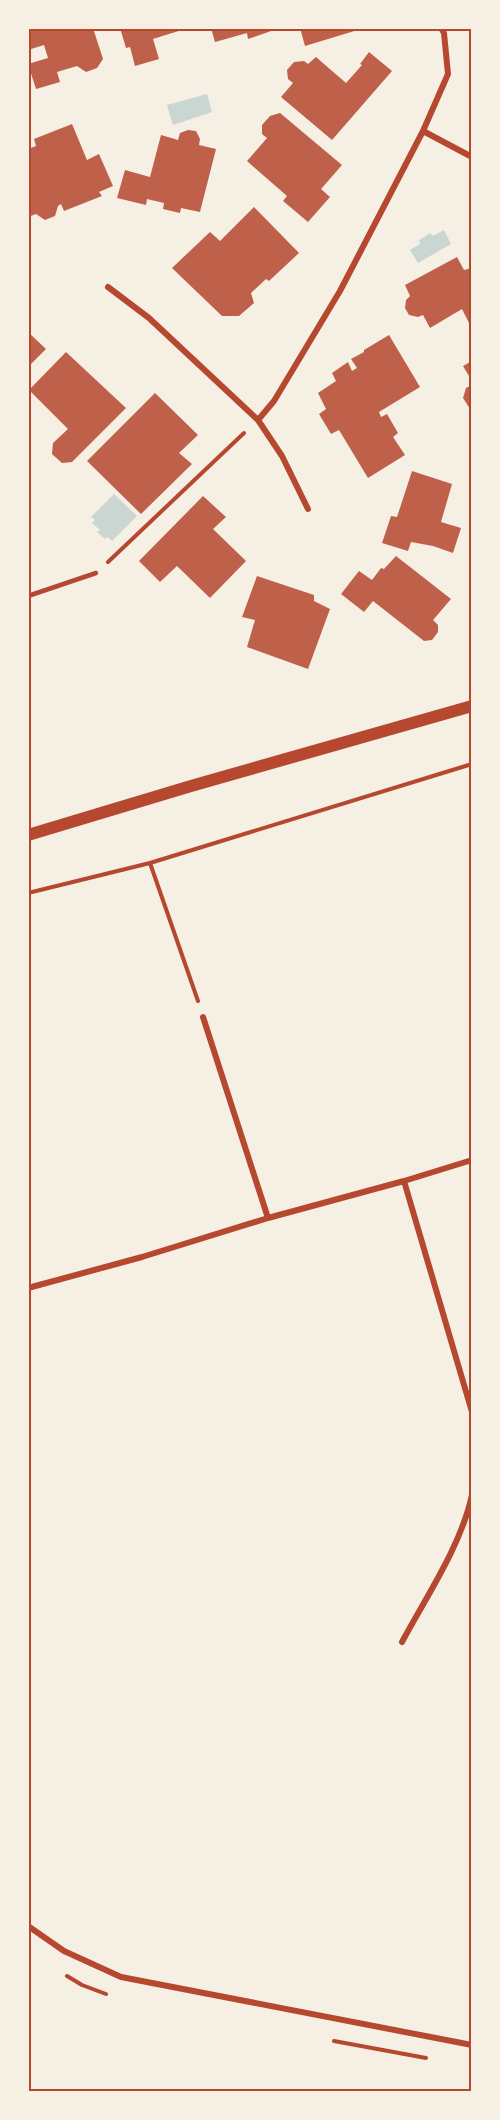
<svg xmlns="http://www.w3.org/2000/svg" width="500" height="2120" font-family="Montserrat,sans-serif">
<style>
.water{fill:#c9d6d2}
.building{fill:#bf614a}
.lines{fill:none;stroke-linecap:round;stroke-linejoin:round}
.path{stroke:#b5482f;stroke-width:4}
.service{stroke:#b5482f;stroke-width:4.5}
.minor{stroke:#b5482f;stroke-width:6}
.secondary{stroke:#b5482f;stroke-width:12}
.neatline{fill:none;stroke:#b5482f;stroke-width:2}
</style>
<rect width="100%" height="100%" fill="#f6efe4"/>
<path class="water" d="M207,94L212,112L173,125L167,105Z
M444,230L451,244L418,263L410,250L420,244L419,240L430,233L433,236Z
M114,494L137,516L112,541L108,537L105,539L97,532L100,530L92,523L95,520L91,517Z"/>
<path class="building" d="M28,28H93L103,59L97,68L86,72L77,66L57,72L60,82L36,89L28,64L48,58L44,45L28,50Z
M120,28H185V29L153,39L159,59L135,66L130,47L126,48Z
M211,28H277V29L248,39L247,33L215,42Z
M300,28H361V29L305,46Z
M369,52L392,71L332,140L281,97L293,83L288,79L287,70L294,62L304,61L308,64L316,57L346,83L362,65L360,64Z
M280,113L342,165L321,189L330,197L308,222L283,201L287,196L247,161L267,138L262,134V125L270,116Z
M72,124L87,160L99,154L113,186L99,192L102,196L64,211L61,204L58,206L55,216L45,220L36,214L28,217V149L36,146L34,139Z
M188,130L196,131L200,139L199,145L216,149L200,212L181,208L180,213L163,209L164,203L147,199L146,205L117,198L125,170L150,177L161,135L178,140L180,133Z
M254,207L299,253L269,281L266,279L251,293L254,303L239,316H222L172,268L210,232L220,241Z
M457,257L464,270L472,268V329L462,309L430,328L423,315L418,317L409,315L405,308L406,300L410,296L405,285Z
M28,332L46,349L28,367Z
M389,335L420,387L379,412L381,417L387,414L398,433L393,437L405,455L368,478L339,430L331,434L319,414L326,409L318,393L336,381L332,373L348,362L352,371L357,368L351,359L364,352V350Z
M66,352L126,408L72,462L62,463L52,454L53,443L68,429L29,390Z
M472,361V381L463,366Z
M472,385V412L463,398L466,388Z
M155,393L198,435L179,453L192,464L141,514L87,461Z
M412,471L452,484L441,522L461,528L453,553L433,546L411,542L408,551L382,543L391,516L397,517Z
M203,496L226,517L213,529L246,561L210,598L177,566L160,582L139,561Z
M396,556L451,599L433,620L438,625V632L432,640L424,641L373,601L364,612L341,594L359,571L372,580L381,568L384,569Z
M257,576L314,595V601L330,609L308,669L247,647L255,620L242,617Z"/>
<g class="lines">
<path class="path" d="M108,562L244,433
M150,863L472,764
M28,893L150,863L198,1001
M67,1976L82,1985L106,1994
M334,2041L426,2058"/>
<path class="service" d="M28,596L96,573"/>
<path class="minor" d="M423,131L472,157
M108,287L149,318L258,420L282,456L308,509
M258,420L274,401L340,291L423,131L448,74L444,33L441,28
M203,1017L268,1218
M404,1181L472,1412
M28,1288L142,1257L268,1218L404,1181L472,1160
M402,1642C426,1597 461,1546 472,1495
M28,1926L64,1951L121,1977L472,2045"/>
<path class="secondary" d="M28,835L191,786L472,706"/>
</g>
<rect width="500" height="2120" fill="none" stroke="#f6efe4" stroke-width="60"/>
<rect x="30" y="30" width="440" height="2060" class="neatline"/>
</svg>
